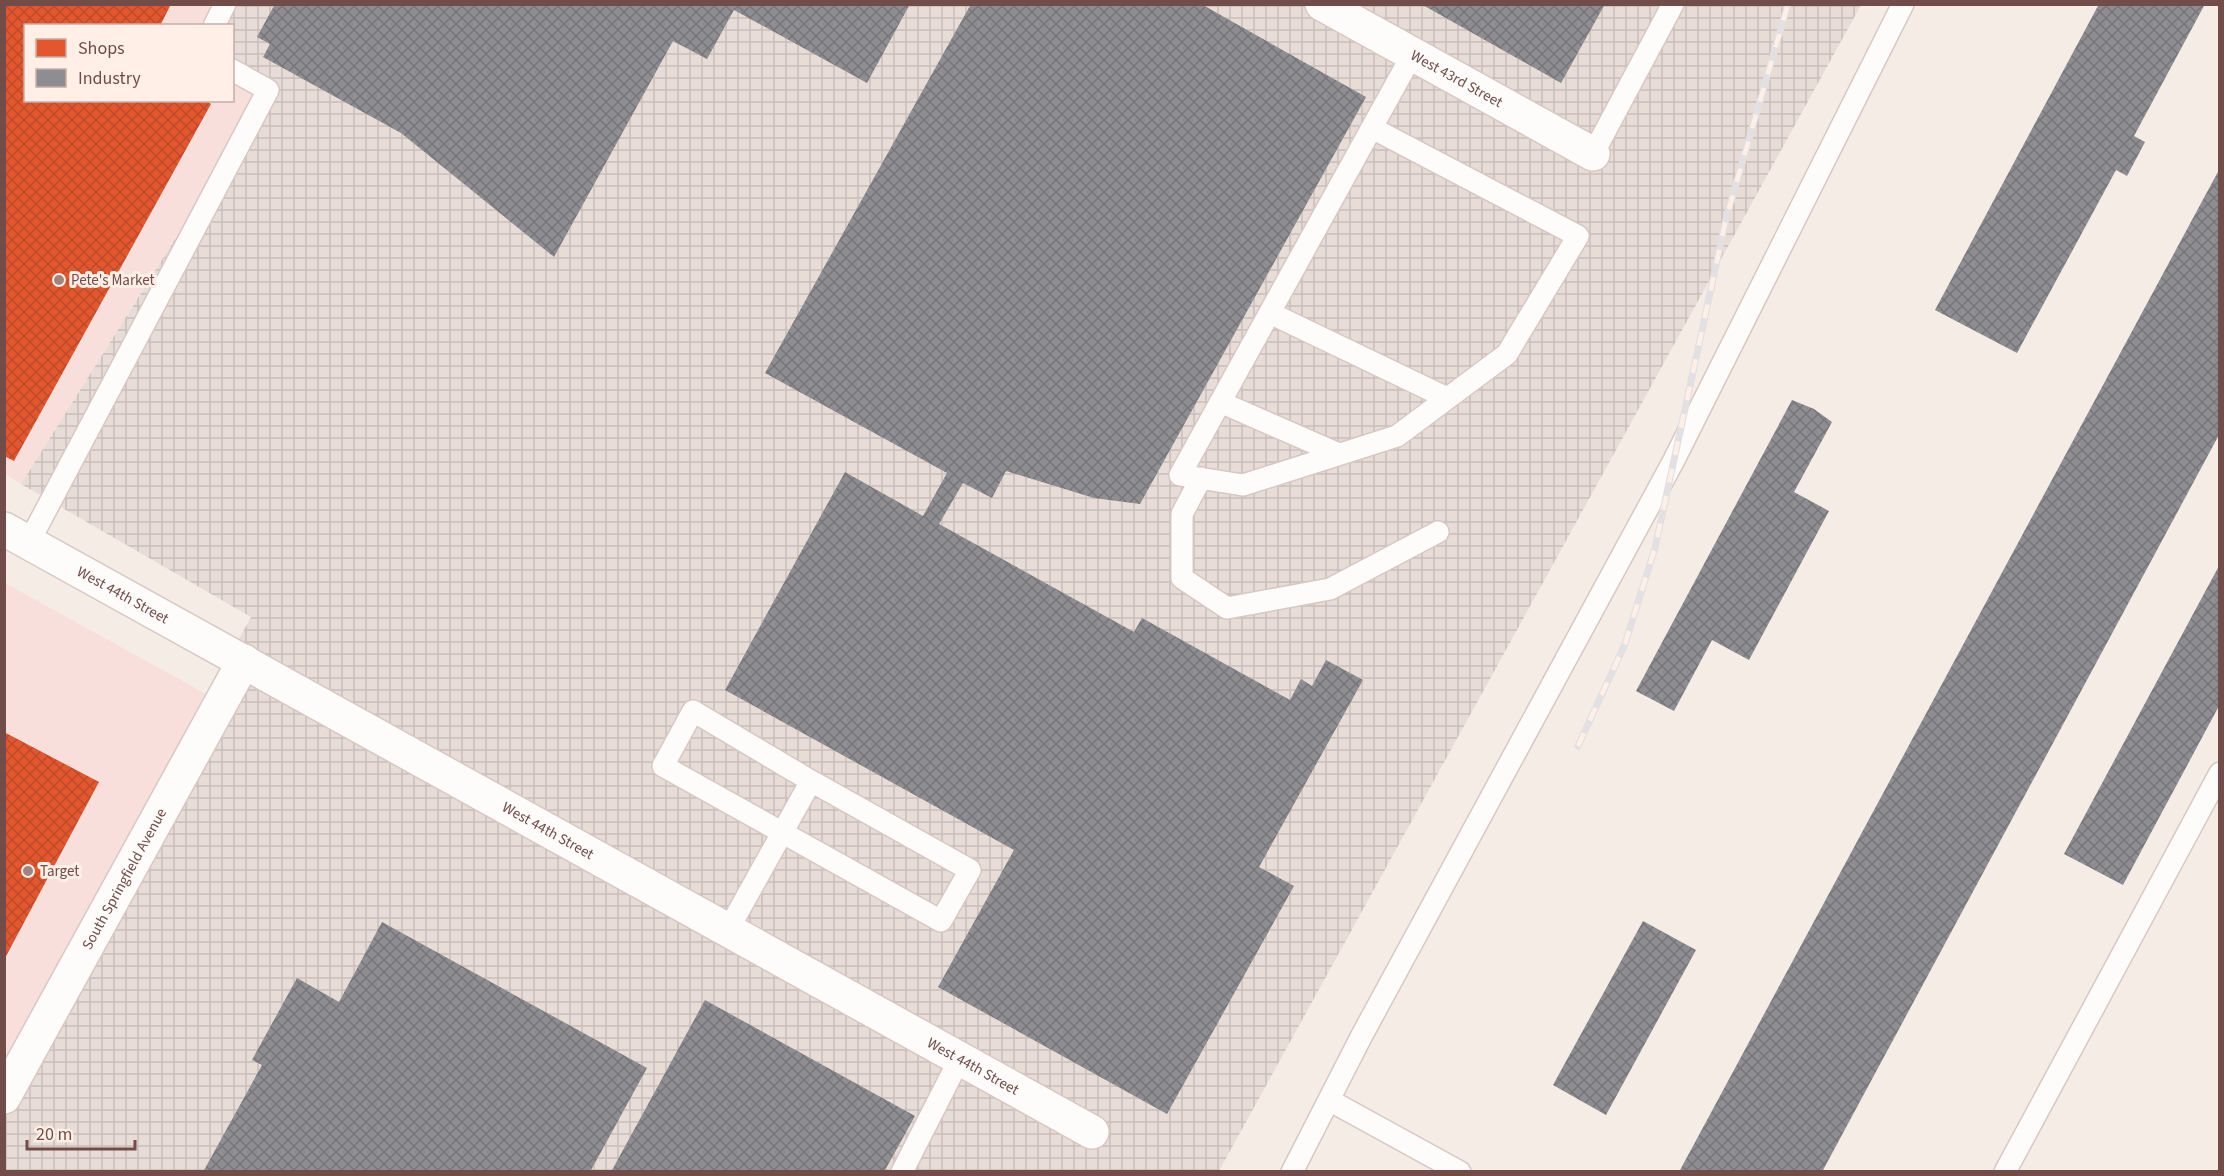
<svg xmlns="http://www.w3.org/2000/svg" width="2224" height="1176" font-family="'Source Sans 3',sans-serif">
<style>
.commercial{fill:#f9dfdc}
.industrial{fill:url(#industrial-grid)}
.shops{fill:url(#shops-cross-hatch)}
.industry{fill:url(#industry-cross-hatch)}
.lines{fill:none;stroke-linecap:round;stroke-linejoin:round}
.lane-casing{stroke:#d7c8c4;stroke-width:24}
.street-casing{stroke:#d7c8c4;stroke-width:36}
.lane{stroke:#fefcfb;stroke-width:21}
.street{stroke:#fefcfb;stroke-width:33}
.rail-casing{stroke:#e2e0e3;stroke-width:7}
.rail{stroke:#ffefe6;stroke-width:4.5;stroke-dasharray:14;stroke-linecap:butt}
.poi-dot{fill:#a0847f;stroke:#ffefe6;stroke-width:2}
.labels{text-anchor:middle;stroke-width:6;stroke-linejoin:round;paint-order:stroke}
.street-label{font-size:15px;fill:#724c48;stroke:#ffefe6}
.poi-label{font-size:15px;fill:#724c48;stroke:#ffefe6;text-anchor:start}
</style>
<defs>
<pattern id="industrial-grid" width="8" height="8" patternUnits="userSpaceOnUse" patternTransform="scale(1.5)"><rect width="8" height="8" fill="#e8dcd7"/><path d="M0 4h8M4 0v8" fill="none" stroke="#cabeba"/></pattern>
<pattern id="shops-cross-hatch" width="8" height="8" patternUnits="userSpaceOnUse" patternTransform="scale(1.5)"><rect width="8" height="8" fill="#e4572e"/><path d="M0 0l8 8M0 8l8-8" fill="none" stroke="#bd4a29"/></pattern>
<pattern id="industry-cross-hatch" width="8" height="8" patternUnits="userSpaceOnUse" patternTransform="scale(1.5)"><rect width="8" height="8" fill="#8d8d92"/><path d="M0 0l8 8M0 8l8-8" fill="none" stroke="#787579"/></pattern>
</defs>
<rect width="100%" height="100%" fill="#f6ece6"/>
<path class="commercial" d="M5,5H225L214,25L26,26V100H232L233,70L268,90L21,484L5,474Z
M5,583L208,695L5,1071Z"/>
<path class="industrial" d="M225,5H1861L1219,1171L5,1172V1071L251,617L21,484L268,91L233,70L232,26L214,25Z"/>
<path class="shops" d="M4,4H171L160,26H26V100H205L211,104L14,461L4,456Z
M4,732L99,782L4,960Z"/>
<path class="industry" d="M275,4H910L867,83L734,10L707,59L673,41L554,257L401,133L263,57L270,44L257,37Z
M971,4H1201L1366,97L1140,504L1094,498L1006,471L992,498L963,483L939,524L1134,632L1142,618L1290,700L1301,679L1312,686L1326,660L1363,680L1259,867L1294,886L1167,1114L938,987L1014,850L725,690L845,472L923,516L947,473L765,373Z
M1421,4H1605L1561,83Z
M2099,4H2205L2134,136L2145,142L2127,176L2116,170L2017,353L1935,310Z
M2220,168V433L1822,1172H1679Z
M1792,400L1814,409L1832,422L1794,492L1829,511L1749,660L1712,640L1674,711L1636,691Z
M2220,564V704L2123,885L2064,854Z
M1643,921L1696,950L1606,1115L1553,1085Z
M382,922L647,1068L590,1172H203L262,1065L252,1060L297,978L339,1002Z
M705,1000L915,1116L884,1172H611Z"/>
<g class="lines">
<defs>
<path id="lane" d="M214,26L225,4
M1372,128L1578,236L1507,354L1397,436L1243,485L1180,475L1412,55
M1593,154L1673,4
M1270,313L1447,398
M1220,402L1339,454
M1201,478L1182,514V578L1227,608L1330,589L1438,532
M29,542L268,90L232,70
M728,930L811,781L693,711L663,766L941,921L970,870L811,781
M1329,1100L1460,1172
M902,1172L960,1058
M1292,1172L1361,1037L1674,460L1903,4
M2005,1172L2220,773"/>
<g id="street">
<path id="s1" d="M1322,4L1593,154"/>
<path id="s2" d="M4,529L1092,1132"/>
<path id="s3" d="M4,1097L244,661"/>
</g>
</defs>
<use href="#lane" class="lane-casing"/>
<use href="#street" class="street-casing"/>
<use href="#lane" class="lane"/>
<use href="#street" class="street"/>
<defs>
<path id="rail" d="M1578,746L1625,644L1655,548L1726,219L1788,4"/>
</defs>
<use href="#rail" class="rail-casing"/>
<use href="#rail" class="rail"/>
</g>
<g class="poi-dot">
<circle cx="59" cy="280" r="6"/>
<circle cx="28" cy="871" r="6"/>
</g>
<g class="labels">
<g class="street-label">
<text dy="5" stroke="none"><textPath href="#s1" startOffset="154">West 43rd Street</textPath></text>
<text dy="5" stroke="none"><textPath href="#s2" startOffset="136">West 44th Street</textPath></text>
<text dy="5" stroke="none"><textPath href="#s2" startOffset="622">West 44th Street</textPath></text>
<text dy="5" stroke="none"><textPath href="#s3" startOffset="249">South Springfield Avenue</textPath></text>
<text dy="5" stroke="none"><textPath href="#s2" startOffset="1108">West 44th Street</textPath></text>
</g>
<g class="poi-label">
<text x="71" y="285">Pete's Market</text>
<text x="40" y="876">Target</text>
</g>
</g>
<rect width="2224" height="1176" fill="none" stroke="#724c48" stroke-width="12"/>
<rect x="24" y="24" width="210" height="78" fill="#ffefe6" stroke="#c7aea7" stroke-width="1.5"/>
<rect x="36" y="39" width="30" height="18" fill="#e4572e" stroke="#c7aea7" stroke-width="1.5"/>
<text x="78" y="54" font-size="18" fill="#724c48">Shops</text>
<rect x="36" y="69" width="30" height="18" fill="#8d8d92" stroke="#c7aea7" stroke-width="1.5"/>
<text x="78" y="84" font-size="18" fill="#724c48">Industry</text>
<path d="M27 1140v9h108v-9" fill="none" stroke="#724c48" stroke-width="3"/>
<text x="36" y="1140" font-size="18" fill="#724c48" stroke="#ffefe6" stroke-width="4.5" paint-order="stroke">20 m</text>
</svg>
